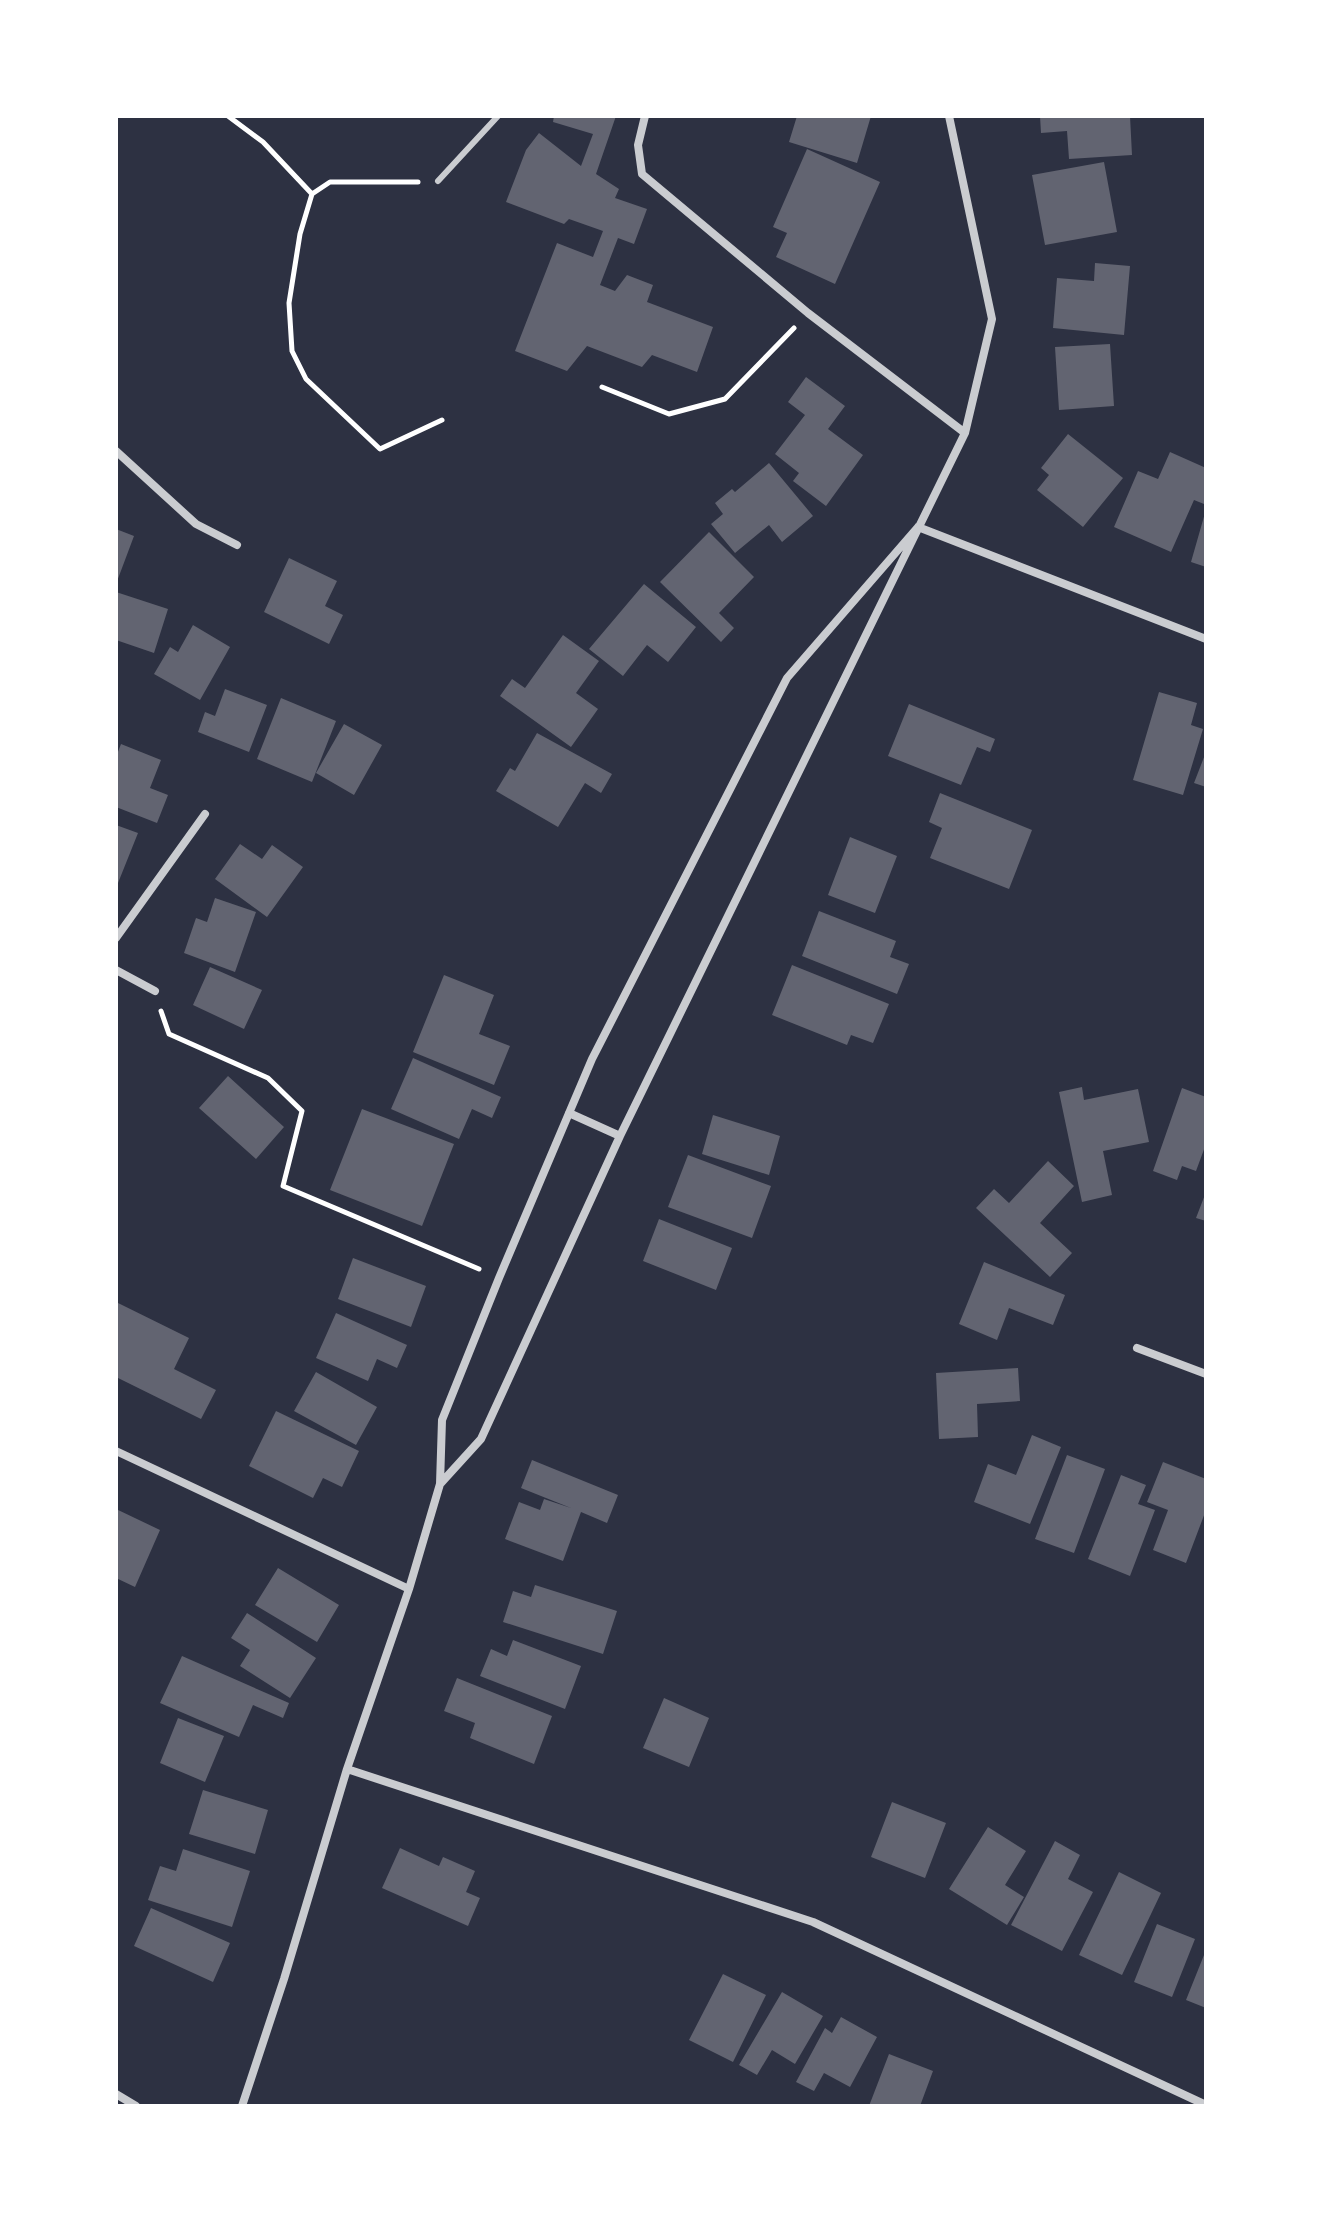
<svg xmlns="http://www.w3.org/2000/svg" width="1322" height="2222" font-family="'IBM Plex Sans',sans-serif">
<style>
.building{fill:#626471}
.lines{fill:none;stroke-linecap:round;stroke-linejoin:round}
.path{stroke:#fff;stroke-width:5}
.service{stroke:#caccd0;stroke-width:6}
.minor{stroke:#caccd0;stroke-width:8}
</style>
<rect width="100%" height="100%" fill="#2d3142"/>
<path class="building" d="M554,116H616L596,174L619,189L615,198L647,209L634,244L618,238L600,285L615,291L627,275L653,285L647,302L713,327L697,372L652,355L642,367L587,346L567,371L515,351L557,243L593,257L603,231L569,219L564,224L506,202L526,150L539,133L581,166L593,134L553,122Z
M797,116H871L857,163L789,142Z
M1040,116H1130L1132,155L1069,159L1067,131L1041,133Z
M807,149L880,182L835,284L776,257L787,233L773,227Z
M1104,162L1117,232L1045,245L1032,175Z
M1095,263L1130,266L1124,335L1053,328L1057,278L1094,281Z
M1110,344L1114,406L1059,410L1055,347Z
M806,377L845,406L828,429L863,455L826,506L793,481L799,473L775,454L805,415L788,402Z
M1068,434L1123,478L1083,527L1037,490L1049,475L1041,468Z
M1170,452L1206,468V500L1204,504L1194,500L1171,552L1114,527L1138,471L1158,479Z
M769,463L813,516L782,542L769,525L735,553L711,524L723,514L715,503L732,489L735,492Z
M1205,513H1206V567L1191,562Z
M116,529L134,536L116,584Z
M709,532L754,577L719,613L734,628L721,642L660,582Z
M289,558L337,581L325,606L343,615L329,644L264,612Z
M644,584L696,627L668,662L647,645L623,676L589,649Z
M116,592L168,609L154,653L116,640Z
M193,625L230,647L200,700L154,674L170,647L178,652Z
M563,635L599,661L576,693L598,709L571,747L500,696L512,679L525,688Z
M225,689L267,705L249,752L198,732L205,712L215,716Z
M1159,692L1197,703L1191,725L1203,729L1183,795L1133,780Z
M281,698L336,721L312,782L257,759Z
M909,704L995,739L990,752L977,747L961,785L888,756Z
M344,724L382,745L354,795L316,773Z
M537,733L612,774L601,793L585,783L558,827L496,791L510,768L515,771Z
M121,744L161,760L150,788L168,795L157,823L116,807V757Z
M1206,752V787L1194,783Z
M940,793L1032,830L1009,889L930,858L942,828L929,822Z
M116,825L138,833L116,888Z
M850,837L897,856L875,913L828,895Z
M240,844L262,859L272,845L303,867L267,917L215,879Z
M215,898L256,912L235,972L184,953L196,918L207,922Z
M819,911L896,941L890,957L909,964L897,994L802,956Z
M792,965L889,1004L873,1043L851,1035L847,1045L772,1015Z
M210,967L262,990L244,1029L193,1005Z
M444,975L494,995L479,1034L510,1046L494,1085L413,1052Z
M413,1058L501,1097L492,1118L472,1109L459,1139L391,1109Z
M228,1076L284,1127L256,1159L199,1108Z
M1082,1087L1084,1100L1138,1089L1149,1142L1103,1151L1112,1195L1082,1202L1059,1092Z
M1182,1088L1206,1097V1144L1196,1171L1182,1166L1177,1180L1153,1171Z
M362,1109L454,1144L422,1226L330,1190Z
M713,1115L780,1136L769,1175L702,1154Z
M688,1155L771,1186L752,1238L668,1207Z
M1048,1161L1074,1186L1040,1223L1072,1253L1050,1277L976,1208L994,1189L1009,1203Z
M1206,1192V1221L1196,1218Z
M659,1219L732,1248L716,1290L643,1261Z
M353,1258L426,1286L411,1327L338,1299Z
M984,1262L1065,1295L1053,1325L1009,1308L997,1340L959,1324Z
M116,1302L189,1338L174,1369L216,1390L201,1419L116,1377Z
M336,1313L407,1345L397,1368L377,1359L368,1381L316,1358Z
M1018,1368L1020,1401L977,1404L978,1437L939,1439L936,1373Z
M316,1372L377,1407L356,1445L294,1411Z
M276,1411L359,1451L342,1487L323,1478L313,1498L249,1466Z
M1032,1435L1061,1447L1030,1524L974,1502L988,1464L1016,1475Z
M1067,1455L1105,1469L1074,1553L1035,1539Z
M532,1460L618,1495L607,1523L581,1512L563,1561L505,1539L519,1502L540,1510L544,1499L571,1508L521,1488Z
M1163,1462L1206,1479V1510L1186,1563L1153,1550L1168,1510L1147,1502Z
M1121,1475L1146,1485L1138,1504L1155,1510L1130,1576L1088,1559Z
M116,1509L160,1530L135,1587L116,1578Z
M278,1568L339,1605L317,1642L255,1605Z
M535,1585L617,1611L603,1654L503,1622L513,1591L531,1597Z
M247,1613L316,1658L290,1698L240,1666L250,1650L231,1638Z
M513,1640L581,1666L565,1709L480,1676L491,1649L507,1656Z
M182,1656L289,1703L283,1718L253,1705L239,1737L160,1703Z
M457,1678L552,1716L534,1764L470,1738L475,1723L444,1711Z
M664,1698L709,1718L689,1767L643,1748Z
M178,1718L224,1736L205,1782L160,1763Z
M203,1790L268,1810L255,1854L189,1834Z
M892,1802L946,1823L925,1878L871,1857Z
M988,1827L1026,1851L1005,1885L1024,1897L1007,1925L949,1889Z
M1055,1841L1080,1855L1068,1879L1093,1892L1062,1951L1011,1925Z
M400,1848L439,1866L443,1857L475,1871L466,1892L480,1898L468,1926L382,1888Z
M183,1849L250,1871L232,1927L148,1900L160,1866L176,1871Z
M1119,1872L1161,1893L1122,1975L1079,1955Z
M151,1908L230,1943L213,1982L134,1946Z
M1157,1924L1195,1939L1172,1997L1134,1982Z
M1206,1950V2008L1186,2000Z
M723,1974L766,1995L733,2062L689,2040Z
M782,1992L823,2016L795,2064L772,2050L757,2075L739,2065Z
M841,2017L877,2037L850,2087L824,2073L814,2091L796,2082L825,2028L832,2033Z
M889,2054L933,2071L920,2106H869Z"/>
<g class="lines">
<path class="path" d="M228,116L263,142L312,194
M418,182H330L312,194L300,234L289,303L292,351L306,379L380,449L442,420
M602,387L669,414L725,399L794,328
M161,1011L169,1034L268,1078L302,1111L283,1186L479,1269"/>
<path class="service" d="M438,181L498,116"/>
<path class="minor" d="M645,116L638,145L642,174L808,313L965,433
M116,451L196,524L237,545
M918,527L1206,639
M116,938L205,814
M116,970L155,991
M569,1113L620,1136
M1137,1348L1206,1374
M116,1451L409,1589
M441,1483L481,1439L620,1136L965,433L992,319L949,116
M347,1769L813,1922L1206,2105
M116,2094L136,2106
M242,2106L284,1979L347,1769L409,1589L440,1484L442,1420L499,1278L592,1059L787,678L918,527"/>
</g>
<rect width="1322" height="2222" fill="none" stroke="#ffffff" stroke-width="236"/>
</svg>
